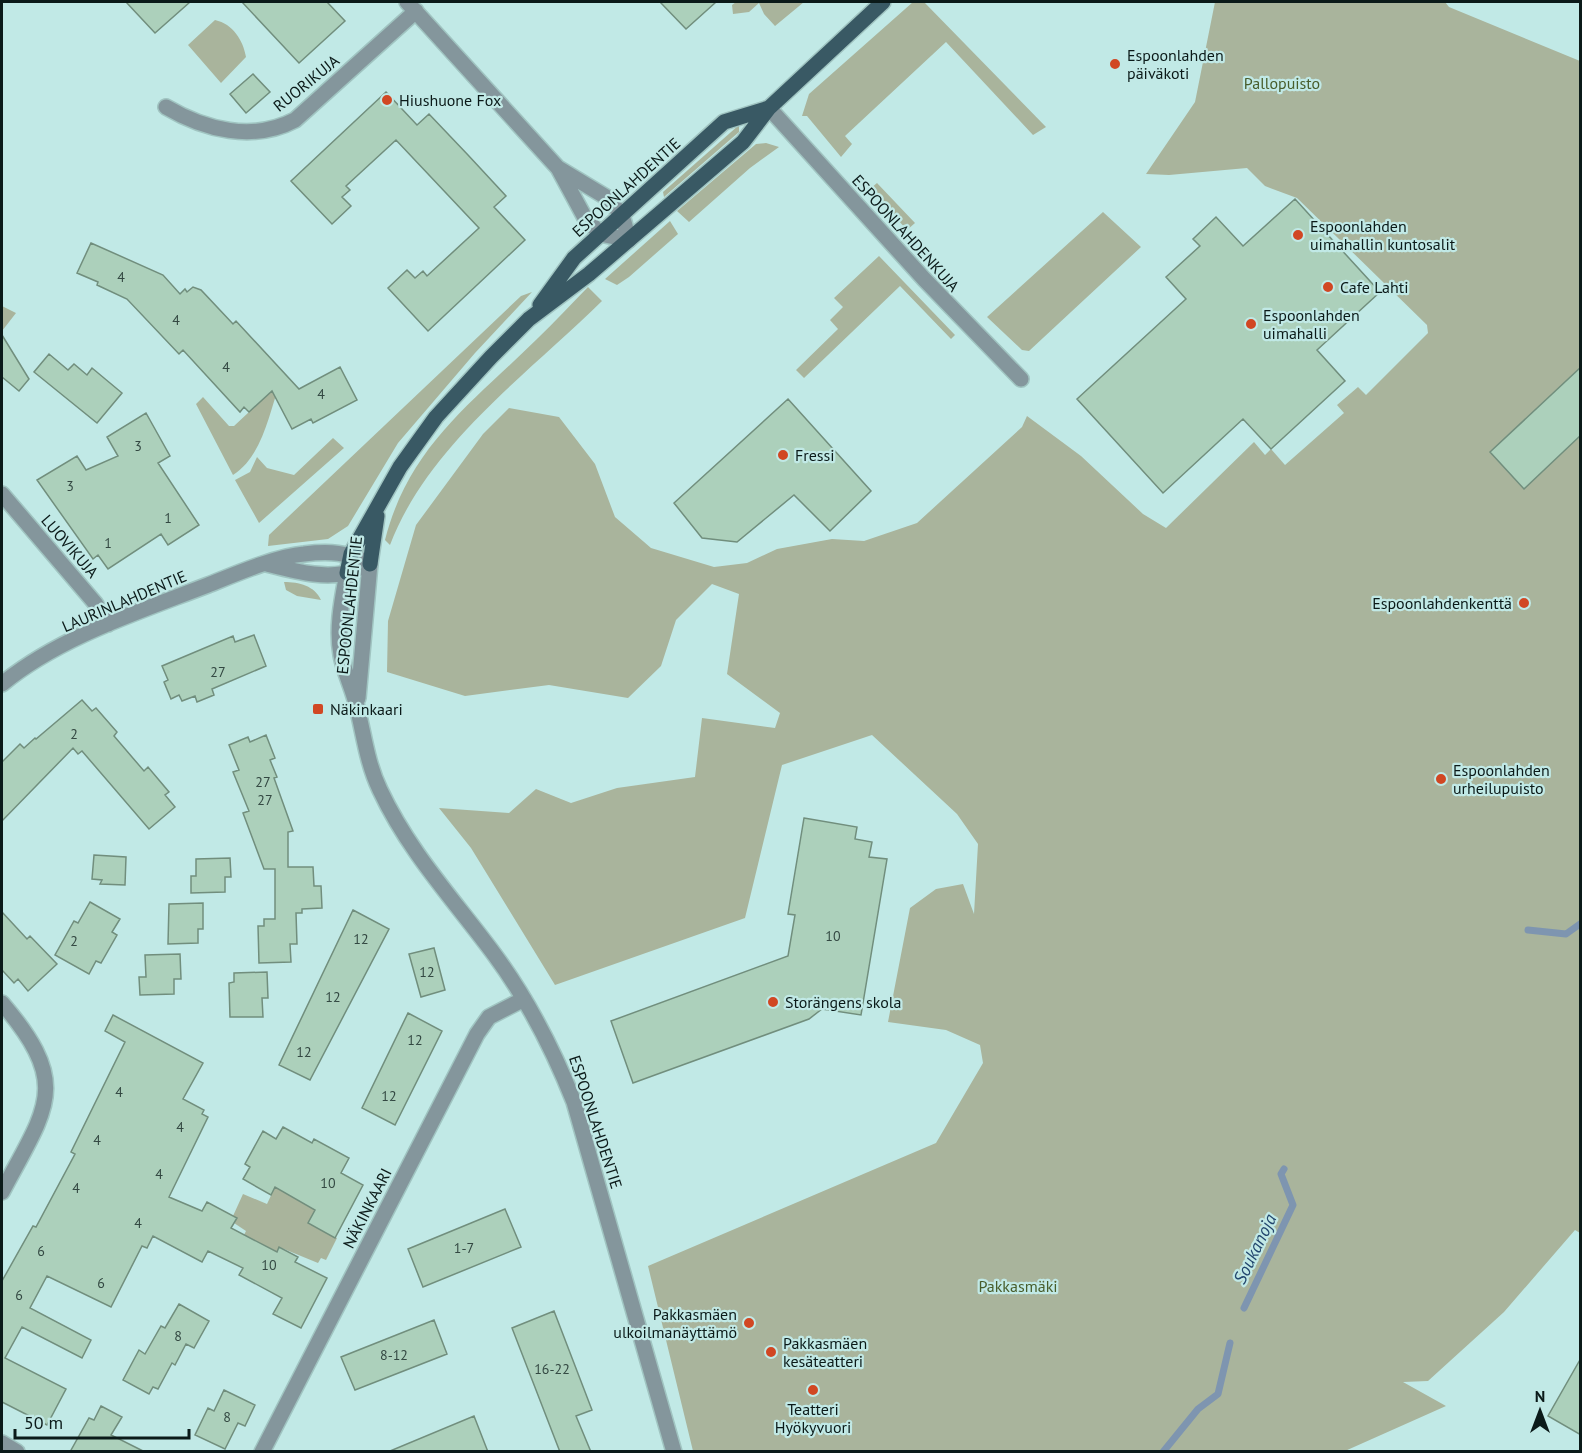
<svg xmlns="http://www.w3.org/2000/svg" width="1582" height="1453" font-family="'PT Sans',sans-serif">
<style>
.green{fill:#a9b49c}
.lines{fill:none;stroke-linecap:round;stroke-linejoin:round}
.stream{stroke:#7e95b0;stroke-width:7}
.building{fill:#acd0bb;stroke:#718e7d;stroke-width:1.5}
.minor-casing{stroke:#a0c4c1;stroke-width:18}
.major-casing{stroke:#a0c4c1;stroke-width:18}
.minor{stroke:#84969c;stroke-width:15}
.major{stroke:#395964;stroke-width:15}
.poi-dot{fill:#d14723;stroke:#c1e9e6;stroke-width:2}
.labels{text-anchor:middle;stroke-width:4.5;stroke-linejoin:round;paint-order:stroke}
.number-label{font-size:14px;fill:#334842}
.poi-label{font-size:16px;fill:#0b1a19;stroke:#c1e9e6;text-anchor:start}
.street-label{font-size:16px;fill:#0b1a19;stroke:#c1e9e6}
.park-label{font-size:16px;fill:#485d2b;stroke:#c1e9e6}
.water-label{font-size:18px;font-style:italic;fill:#23476e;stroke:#c1e9e6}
</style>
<rect width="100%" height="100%" fill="#c1e9e6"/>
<path class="green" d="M736,2H804L775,26L764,14L759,3L749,12L733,14L732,5Z
M913,2H924L1046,127L1033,135L946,42L845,136L852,144L841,157L807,116H802L809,94Z
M1215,2H1445L1449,7L1580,61V1233L1575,1230L1504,1312L1428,1381L1403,1382L1446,1406L1345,1451H693L648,1266L936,1143L983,1063L980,1045L946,1030L888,1022L910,908L936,889L963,884L974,914L978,844L957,814L872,735L782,765L745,918L555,985L471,848L439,808L509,813L536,789L571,803L617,788L695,777L702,718L775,728L780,713L727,674L739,594L712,584L676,620L661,666L628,698L549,685L465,696L387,672L388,621L416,525L483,434L509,408L559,417L595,464L615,517L651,548L714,567L747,563L777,549L832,539L864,541L917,523L1022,427L1027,416L1081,456L1143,514L1166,528L1254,442L1265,455L1271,449L1285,465L1344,413L1337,405L1358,387L1366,395L1428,333L1427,325L1297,198L1265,186L1247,168L1169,175L1146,174L1195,102Z
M215,20C233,24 243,40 246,57L221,83L188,45Z
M739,125V132L664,197L663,192Z
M766,143L779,147L750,168L689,222L677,211L756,144Z
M877,183L915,223L907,230L870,189Z
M1103,212L1141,247L1029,351L1022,350L987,317Z
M670,221L678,234L629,277L617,285L605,279Z
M879,256L955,335L951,339L900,286L804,378L796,370L838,329L830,320L843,307L834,298Z
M588,287L602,301C528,374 428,445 390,545L385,540C409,446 472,403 537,339C555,322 571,304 588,287Z
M532,292L475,353L398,443L348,526L328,539L268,546L269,535L521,296Z
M2,306L16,313L2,331Z
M280,383C269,414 262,457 233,475L196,404L203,397L229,426H234Z
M333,438L344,448L259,523L235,480L250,472L257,457L267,468L294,475Z
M284,582C299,582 315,586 321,600L297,596L286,590Z
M275,1187L316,1208L308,1223L337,1238L326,1260L321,1258L318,1263L279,1247L277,1252L244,1235L246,1231L234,1223L237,1218L233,1216L243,1194L267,1204Z"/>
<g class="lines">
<path class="stream" d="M1528,930L1566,934L1580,924
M1244,1308L1293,1205L1281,1174L1284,1169
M1163,1452L1198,1409L1218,1394L1230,1343"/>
</g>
<path class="building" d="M126,2H190L155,33Z
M242,2H327L345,21L299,63Z
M660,2H716L686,29Z
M253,74L270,92L246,113L230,94Z
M386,92L417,125L429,114L468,155L506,196L494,207L525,240L428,331L388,288L407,270L415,278L423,271L427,276L479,228L396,140L346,186L350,190L342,197L351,206L332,224L291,181Z
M1295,199L1380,292L1317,350L1345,381L1271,449L1243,419L1163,493L1077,399L1186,299L1166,277L1200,246L1193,239L1216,217L1243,246Z
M91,243L163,275L180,294L185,289L187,292L193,287L201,290L233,324L236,321L299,389L340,367L357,400L313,423L311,419L292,429L272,391L249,412L244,407L240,412L183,350L179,354L127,299L97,285L98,282L77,273Z
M2,335L29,379L19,391L2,377Z
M49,354L68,370L74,364L87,375L92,368L122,393L97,423L34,372Z
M1581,367V435L1524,489L1490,452Z
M788,399L871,491L830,531L794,495L737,542L702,538L674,503Z
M146,413L170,456L158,463L199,525L168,545L161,534L108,569L98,555L93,559L37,480L77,456L86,470L118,456L107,437Z
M254,635L266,666L212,689L214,695L197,702L195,696L182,701L179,695L171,699L164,682L168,680L162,666L233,636L235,642Z
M82,700L92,711L96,708L117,732L114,736L144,771L148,767L169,792L165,795L175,807L149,829L82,751L78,754L73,748L2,821V762L20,744L24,748L35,738L36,739Z
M266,735L275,758L270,760L277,777L274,778L293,831L288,832V867H313L314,886H321L322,908L302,909V913H296L297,944H290L291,962L259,963L258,926H264V919H275V869H264L243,813L249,811L233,772L239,770L229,745L248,737L250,742Z
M804,818L857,827L855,839L872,842L869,857L887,859L861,1015L822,1009L809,1019L633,1083L611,1021L788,956L795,915L788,914Z
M94,855L126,857L125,885L100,884L102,880L92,879Z
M230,858L231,877H225V892L191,893V876H196V859Z
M90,902L120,919L112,932L117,935L101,963L96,961L89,974L55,955L74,921L78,923Z
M203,903V929H198V943L168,944L169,904Z
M353,910L389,929L310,1080L279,1065Z
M2,912L27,939L30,936L57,964L28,991L18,979L14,983L2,970Z
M434,948L445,990L421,997L409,954Z
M180,954L181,979H174V994L140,995L139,977H146L145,955Z
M267,972L268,998H262L263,1017H230L229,983L234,982V973Z
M408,1013L442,1031L395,1125L362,1108Z
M113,1015L203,1063L183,1099L204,1110L202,1114L208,1117L169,1197L202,1211L207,1202L237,1218L231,1228L277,1252L279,1247L298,1257L295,1262L327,1278L301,1328L273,1314L282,1298L239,1275L243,1268L208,1251L202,1262L153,1236L147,1248L142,1246L111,1307L47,1276L30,1308L91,1340L82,1358L22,1327L5,1358L66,1389L47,1425L2,1402V1281L33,1226L36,1227L75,1154L71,1152L125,1042L105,1031Z
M283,1127L312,1143L314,1139L349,1158L341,1173L363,1185L335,1238L308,1223L315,1210L275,1187L271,1195L243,1179L250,1167L245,1164L263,1131L276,1139Z
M505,1209L521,1247L423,1287L408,1249Z
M179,1304L209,1321L194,1348L186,1344L175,1365L172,1363L158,1389L153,1387L149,1394L123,1380L139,1350L145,1354L161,1326L165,1328Z
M554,1311L592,1410L576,1416L591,1452H560L512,1328Z
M434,1320L447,1354L355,1390L341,1357Z
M1581,1358V1435L1548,1416Z
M224,1390L255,1405L245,1426L238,1423L225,1449L195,1435L208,1408L214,1411Z
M101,1406L122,1417L111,1435L145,1452H70L89,1418L94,1420Z
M474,1416L488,1452H390V1451Z"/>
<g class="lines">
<defs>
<path id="minor" d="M407,2L558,168L584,216L600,234L629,240L622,215L606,197L558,168
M166,107C205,130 253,142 295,120L416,11
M769,108L924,279L1021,379
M2,494L95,603L108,624
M267,564C294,571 329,581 356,570
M347,573C342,600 336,628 341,655C344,672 353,689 357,707C364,735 367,763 380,790C409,852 454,900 494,954C528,1000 553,1049 574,1102L674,1452
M2,684C59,637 138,612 208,585C233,575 277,556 304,554C329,551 348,552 370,564
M358,698L370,564
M2,1003C72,1085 47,1107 2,1192
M2,1443L17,1452
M262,1452L477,1034L489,1017L524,999"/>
<path id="major" d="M540,305L574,258L724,122L769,108
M370,564L377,516
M347,573L351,554L400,467L436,417L491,357L529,319L589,274L743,142L769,108L883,2"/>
</defs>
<use href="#minor" class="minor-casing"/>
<use href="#major" class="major-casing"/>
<use href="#minor" class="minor"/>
<use href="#major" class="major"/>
</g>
<g class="poi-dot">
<circle cx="1115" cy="64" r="6"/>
<circle cx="387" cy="100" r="6"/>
<circle cx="1298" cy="235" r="6"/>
<circle cx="1328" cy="287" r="6"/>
<circle cx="1251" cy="324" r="6"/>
<circle cx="783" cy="455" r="6"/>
<circle cx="1524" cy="603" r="6"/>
<rect x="312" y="703" width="12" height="12" rx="3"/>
<circle cx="1441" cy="779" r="6"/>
<circle cx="773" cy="1002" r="6"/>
<circle cx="749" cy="1323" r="6"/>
<circle cx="771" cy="1352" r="6"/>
<circle cx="813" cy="1390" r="6"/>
</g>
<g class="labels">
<g class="number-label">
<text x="121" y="282">4</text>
<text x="176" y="325">4</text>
<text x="226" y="372">4</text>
<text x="321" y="399">4</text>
<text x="138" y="451">3</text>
<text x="70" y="491">3</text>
<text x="168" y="523">1</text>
<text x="108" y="548">1</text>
<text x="218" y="677">27</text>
<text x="74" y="739">2</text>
<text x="263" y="787">27</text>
<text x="265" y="805">27</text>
<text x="833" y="941">10</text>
<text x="361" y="944">12</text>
<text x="74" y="946">2</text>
<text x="427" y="977">12</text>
<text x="333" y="1002">12</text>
<text x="415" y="1045">12</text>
<text x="304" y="1057">12</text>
<text x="119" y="1097">4</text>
<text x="389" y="1101">12</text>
<text x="180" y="1132">4</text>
<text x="97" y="1145">4</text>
<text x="159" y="1179">4</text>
<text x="328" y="1188">10</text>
<text x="76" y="1193">4</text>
<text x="138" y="1228">4</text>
<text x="464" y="1253">1-7</text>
<text x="41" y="1256">6</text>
<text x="269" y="1270">10</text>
<text x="101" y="1288">6</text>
<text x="19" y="1300">6</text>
<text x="178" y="1341">8</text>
<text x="394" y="1360">8-12</text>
<text x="552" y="1374">16-22</text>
<text x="227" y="1422">8</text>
</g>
<g class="poi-label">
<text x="1127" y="61">Espoonlahden<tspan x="1127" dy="18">päiväkoti</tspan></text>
<text x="399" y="106">Hiushuone Fox</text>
<text x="1310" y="232">Espoonlahden<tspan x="1310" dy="18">uimahallin kuntosalit</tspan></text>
<text x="1340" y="293">Cafe Lahti</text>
<text x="1263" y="321">Espoonlahden<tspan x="1263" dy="18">uimahalli</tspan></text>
<text x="795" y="461">Fressi</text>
<text x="1512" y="609" text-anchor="end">Espoonlahdenkenttä</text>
<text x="330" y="715">Näkinkaari</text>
<text x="1453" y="776">Espoonlahden<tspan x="1453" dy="18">urheilupuisto</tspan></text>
<text x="785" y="1008">Storängens skola</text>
<text x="737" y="1320" text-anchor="end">Pakkasmäen<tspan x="737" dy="18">ulkoilmanäyttämö</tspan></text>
<text x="783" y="1349">Pakkasmäen<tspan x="783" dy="18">kesäteatteri</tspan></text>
<text x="813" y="1415" text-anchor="middle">Teatteri<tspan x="813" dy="18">Hyökyvuori</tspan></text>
</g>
<g class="street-label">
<text transform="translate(306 83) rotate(-39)" y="6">RUORIKUJA</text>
<text transform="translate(626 187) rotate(-42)" y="6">ESPOONLAHDENTIE</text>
<text transform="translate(906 233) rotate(48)" y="6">ESPOONLAHDENKUJA</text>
<text transform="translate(70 546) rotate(49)" y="6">LUOVIKUJA</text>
<text transform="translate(124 601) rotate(-23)" y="6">LAURINLAHDENTIE</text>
<text transform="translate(349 605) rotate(-84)" y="6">ESPOONLAHDENTIE</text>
<text transform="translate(596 1122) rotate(72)" y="6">ESPOONLAHDENTIE</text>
<text transform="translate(367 1208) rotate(-63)" y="6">NÄKINKAARI</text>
</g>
<g class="park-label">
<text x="1282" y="89">Pallopuisto</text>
<text x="1018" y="1292">Pakkasmäki</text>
</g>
<g class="water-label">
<text transform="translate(1255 1249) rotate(-64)" y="6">Soukanoja</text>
</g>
</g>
<rect width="1582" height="1453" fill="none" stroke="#0b1a19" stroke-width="6"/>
<g transform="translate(1540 1411)" stroke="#c1e9e6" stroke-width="4.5" paint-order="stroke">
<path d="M0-4.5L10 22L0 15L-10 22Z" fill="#0b1a19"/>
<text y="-9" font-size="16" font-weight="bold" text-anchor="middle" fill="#0b1a19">N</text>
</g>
<path d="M15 1429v9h174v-9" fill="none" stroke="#0b1a19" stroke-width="3"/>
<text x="24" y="1429" font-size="18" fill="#0b1a19" stroke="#c1e9e6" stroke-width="4.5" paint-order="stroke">50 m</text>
</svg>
